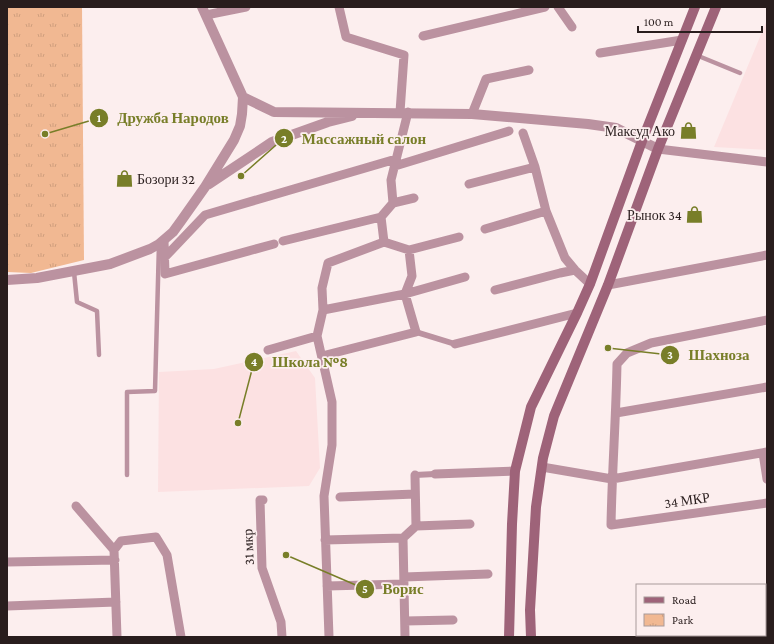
<svg xmlns="http://www.w3.org/2000/svg" width="774" height="644" font-family="'Crimson Pro',serif">
<style>
.built{fill:#fce1e2}
.park{fill:url(#park-tufts)}
.lines{fill:none;stroke-linecap:round;stroke-linejoin:round}
.service{stroke:#bb92a0;stroke-width:4.5}
.pedestrian{stroke:#bb92a0;stroke-width:6}
.minor{stroke:#bb92a0;stroke-width:9}
.tertiary{stroke:#bb92a0;stroke-width:10}
.secondary{stroke:#9e6379;stroke-width:10}
.labels{text-anchor:middle;stroke-width:3.5;stroke-linejoin:round;paint-order:stroke}
.poi-label{font-size:14px;fill:#291d1d;stroke:#fceeee;text-anchor:end}
.street-label{font-size:14px;fill:#291d1d;stroke:#fceeee}
.leader{fill:none;stroke:#787e28;stroke-width:1.5}
.callout-dot{fill:#787e28;stroke:#fceeee;stroke-width:1.5}
.mark-label{font-size:12px;text-anchor:middle;font-weight:bold;fill:#fff}
.callout-label{font-size:15px;text-anchor:middle;font-weight:bold;fill:#787e28;stroke:#fceeee;stroke-width:3.5;stroke-linejoin:round;paint-order:stroke}
</style>
<defs>
<pattern id="park-tufts" width="24" height="20" patternUnits="userSpaceOnUse"><rect width="24" height="20" fill="#f1b892"/><path d="M3 7l-1-3M5 7V3M7 7l1-3M15 17l-1-3M17 17v-4M19 17l1-3" fill="none" stroke="#cf9e7d"/></pattern>
</defs>
<rect width="100%" height="100%" fill="#fceeee"/>
<path class="built" d="M767,20V150L714,147Z
M296,351L315,378L320,468L309,486L158,492L159,372L214,369Z"/>
<path class="park" d="M7,7H82L84,260L31,273L7,272Z"/>
<g class="lines">
<path class="service" d="M696,55L740,73
M74,272L77,302L97,311L99,355
M127,475V392L155,391L159,244"/>
<path class="pedestrian" d="M416,332L455,344
M415,475L435,474"/>
<path class="minor" d="M339,7L346,37L404,55L400,112
M558,7L572,27
M206,15L246,7
M423,36L545,7
M600,53L682,40
M472,114L486,79L529,70
M523,133L535,167L546,211
M658,149L767,162
M395,166L509,131
M469,184L535,167
M393,203L414,198
M485,229L546,211L565,258L575,270L590,284
M164,241L165,274L274,244
M283,241L381,217
M384,242L409,250L459,237
M165,257L205,215L396,159
M608,285L767,255
M495,290L560,273L575,270
M323,310L405,294L465,277
M767,320L651,343L627,353L617,364C616,418 612,471 611,525L767,503
M455,344L577,313
M268,350L317,336
M322,356L416,332L405,294L412,276L409,250
M616,413L767,387
M763,453L767,479
M542,467L612,479L767,452
M435,474L515,471
M340,497L415,494
M263,500H260L262,568L281,622L282,637
M76,506L114,550L117,637
M416,526L470,524
M325,540L403,538
M114,550L121,541L156,537L167,555L181,637
M7,562L115,560
M404,577L488,574
M327,586L404,584
M7,606L116,602
M405,621L453,620
M329,637L324,496L332,445V402L317,336L323,310L322,288L328,263L384,242L381,217L393,203L391,180L408,112
M405,637L403,538L416,526L415,475"/>
<path class="tertiary" d="M243,97L274,112L472,114L588,124L616,128L658,149
M209,184L272,142L328,122L352,116
M7,280L37,278L110,264L150,249L159,244L173,232L181,221L205,187L234,140L240,126L242,114L243,97L202,7"/>
<path class="secondary" d="M509,637L512,524L515,471L531,407L577,313L590,284L642,141L695,7
M531,637L530,610L536,507L543,458L554,416L608,285L658,149L716,7"/>
</g>
<defs>
<symbol id="shop-bare" viewBox="-9 -9 18 18"><path d="M-5-2.5h2.3a2.7 3.5 0 0 1 5.4 0H5L5.5 6h-11ZM-1.5-2.5h3a1.5 2.3 0 0 0-3 0Z" fill="#787e28" stroke="#fceeee" stroke-width="2.5" paint-order="stroke"/></symbol>
</defs>
<g fill-rule="evenodd">
<use href="#shop-bare" x="676" y="118" width="25" height="25"/>
<use href="#shop-bare" x="112" y="166" width="25" height="25"/>
<use href="#shop-bare" x="682" y="202" width="25" height="25"/>
</g>
<g class="labels">
<g class="poi-label">
<text x="675" y="136">Максуд Ако</text>
<text x="137" y="184" text-anchor="start">Бозори 32</text>
<text x="682" y="220">Рынок 34</text>
</g>
<g class="street-label">
<text transform="translate(687 500) rotate(-8)" y="5">34 МКР</text>
<text transform="translate(248 547) rotate(-93)" y="5">31 мкр</text>
</g>
</g>
<path class="leader" d="M45 134L99 118M241 176L284 138M608 348L670 355M238 423L254 362M286 555L365 589"/>
<g class="callout-dot">
<circle cx="45" cy="134" r="4"/>
<circle cx="241" cy="176" r="4"/>
<circle cx="608" cy="348" r="4"/>
<circle cx="238" cy="423" r="4"/>
<circle cx="286" cy="555" r="4"/>
<circle cx="99" cy="118" r="10"/>
<circle cx="284" cy="138" r="10"/>
<circle cx="670" cy="355" r="10"/>
<circle cx="254" cy="362" r="10"/>
<circle cx="365" cy="589" r="10"/>
</g>
<g class="mark-label">
<text x="99" y="122">1</text>
<text x="284" y="143">2</text>
<text x="670" y="359">3</text>
<text x="254" y="366">4</text>
<text x="365" y="593">5</text>
</g>
<g class="callout-label">
<text x="173" y="123">Дружба Народов</text>
<text x="364" y="144">Массажный салон</text>
<text x="719" y="360">Шахноза</text>
<text x="310" y="367">Школа №8</text>
<text x="403" y="594">Ворис</text>
</g>
<rect width="774" height="644" fill="none" stroke="#291d1d" stroke-width="16"/>
<rect x="636" y="584" width="130" height="52" fill="#fceeee" stroke="#a89a9a"/>
<rect x="644" y="597" width="20" height="6" fill="#9e6379" stroke="#a89a9a"/>
<text x="672" y="604" font-size="12" fill="#291d1d">Road</text>
<rect x="644" y="614" width="20" height="12" fill="url(#park-tufts)" stroke="#a89a9a"/>
<text x="672" y="624" font-size="12" fill="#291d1d">Park</text>
<path d="M638 26v6h124v-6" fill="none" stroke="#291d1d" stroke-width="2"/>
<text x="644" y="26" font-size="12" fill="#291d1d" stroke="#fceeee" stroke-width="3" paint-order="stroke">100 m</text>
</svg>
